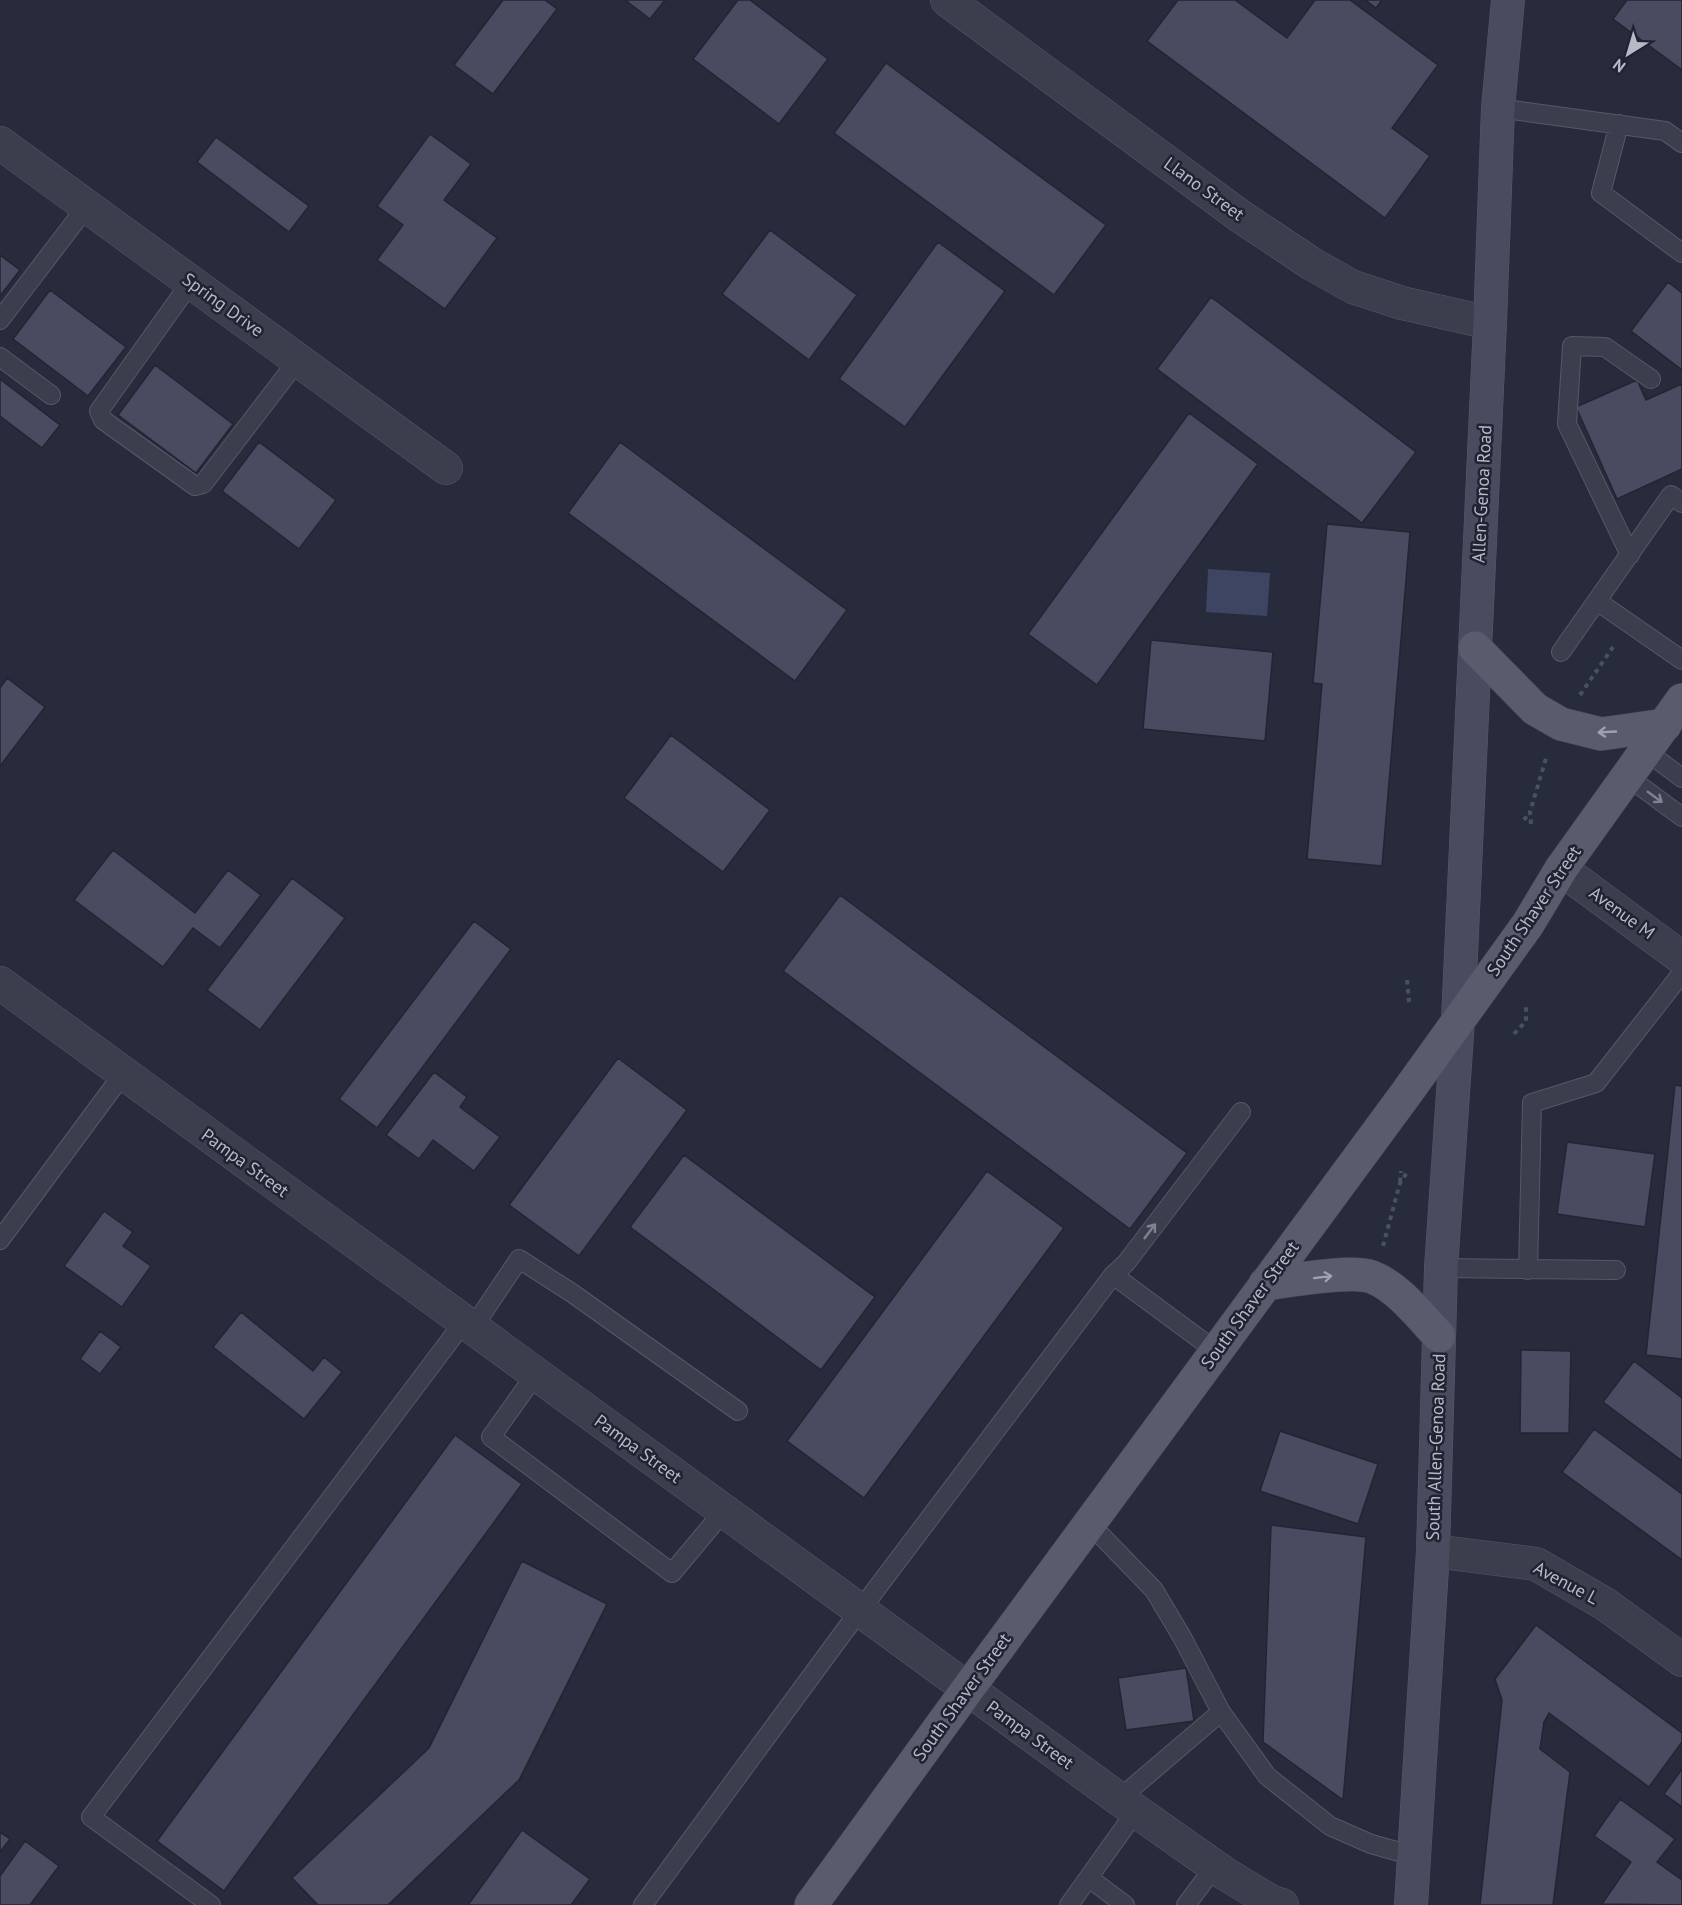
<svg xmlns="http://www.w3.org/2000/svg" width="1682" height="1905" font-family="'PT Sans',sans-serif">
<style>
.water{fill:#3e4563}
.building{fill:#494c60;stroke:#222533;stroke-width:1.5}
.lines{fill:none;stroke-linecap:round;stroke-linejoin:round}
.service-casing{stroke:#565967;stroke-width:20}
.minor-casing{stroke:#565967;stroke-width:34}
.secondary-casing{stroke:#565967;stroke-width:34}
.primary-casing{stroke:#444755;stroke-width:34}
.path{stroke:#47535a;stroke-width:4;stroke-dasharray:4.5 4.5;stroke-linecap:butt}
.service{stroke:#3b3e4c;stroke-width:18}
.minor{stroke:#3b3e4c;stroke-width:33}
.secondary{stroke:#494c5f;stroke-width:33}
.primary{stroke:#595c6c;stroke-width:33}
.oneway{stroke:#a0a2b0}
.oneway2{stroke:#7f8290}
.labels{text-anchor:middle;stroke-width:5;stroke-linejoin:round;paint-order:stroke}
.street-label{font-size:18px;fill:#b7b9c7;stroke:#202331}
</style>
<rect width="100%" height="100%" fill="#272b3c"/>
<path class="water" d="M1208,569L1270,573L1267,616L1206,612Z"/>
<path class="building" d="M503,0H545L557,9L493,94L454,65Z
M625,0H665L650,19Z
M738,0H750L828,59L779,124L693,59Z
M1178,0H1235L1287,38L1315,0H1350L1438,65L1392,128L1430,156L1385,218L1147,41Z
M1365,0H1382L1376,8Z
M1627,0H1682V70L1613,19Z
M886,63L1106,225L1054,295L834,133Z
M430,134L471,164L444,200L497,238L445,309L377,260L403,225L377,206Z
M216,137L309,206L289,232L197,162Z
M770,230L857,295L809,360L722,294Z
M938,242L1005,291L905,427L839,379Z
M0,255L20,270L0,296Z
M1668,282L1682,293V370L1631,331Z
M50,290L126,347L88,396L13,339Z
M1211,297L1416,452L1362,523L1157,369Z
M155,365L233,424L196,473L118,415Z
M0,379L60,425L42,448L0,416Z
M1637,380L1646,400L1682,384V469L1617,499L1576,407Z
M1189,413L1258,464L1097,685L1028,634Z
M259,442L336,500L299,549L222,491Z
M620,442L847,610L795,681L568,513Z
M1327,524L1410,532L1382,866L1307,859L1322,684L1313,683Z
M1151,640L1273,652L1265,741L1143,729Z
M7,678L45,707L0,766V688Z
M671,735L770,810L723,872L624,798Z
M113,850L195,913L228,870L261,895L220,948L193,928L163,967L74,900Z
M292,878L345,918L260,1030L207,990Z
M840,895L1187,1153L1130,1229L783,971Z
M474,921L511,949L377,1128L339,1099Z
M618,1058L687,1110L579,1256L509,1205Z
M434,1072L467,1097L460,1107L500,1137L474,1171L433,1140L419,1159L386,1135Z
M1675,1085L1682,1086V1359L1646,1355Z
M1567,1142L1655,1154L1645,1227L1557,1214Z
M684,1155L875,1297L821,1370L630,1227Z
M987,1171L1064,1228L864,1498L787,1441Z
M104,1211L133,1232L123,1246L151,1266L122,1307L64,1266Z
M241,1312L313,1371L324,1357L342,1372L304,1419L213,1347Z
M100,1331L121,1347L100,1374L80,1359Z
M1521,1350L1571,1351L1569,1433H1520Z
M1634,1361L1682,1398V1461L1603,1402Z
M1594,1429L1682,1494V1560L1562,1472Z
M1280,1431L1378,1464L1358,1524L1260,1491Z
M455,1435L522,1484L224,1891L157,1841Z
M1271,1525L1366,1537L1343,1800L1263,1742Z
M522,1561L607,1604L519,1780L388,1905H318L292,1878L429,1748Z
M1536,1625L1682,1733V1742L1649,1787L1549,1713L1544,1722L1540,1749L1570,1772L1553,1905H1480L1502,1700L1495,1679Z
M1186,1668L1194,1721L1126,1730L1118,1678Z
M1682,1769V1807L1664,1794Z
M1620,1799L1675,1839L1657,1862L1682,1880V1905L1602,1904L1631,1862L1594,1836Z
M522,1830L590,1879L571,1905H468Z
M0,1832L10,1839L0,1852Z
M25,1841L59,1866L30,1905H0V1876Z"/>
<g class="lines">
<defs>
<path id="service" d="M1498,108L1665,131L1682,143
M1619,124L1601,193L1682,253
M191,282L99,411L103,420L195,486L203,484L298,360
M0,320L87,206
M0,357L51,395
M1630,555L1567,424L1572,346L1605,347L1651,379
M1597,601L1682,660
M1561,652L1671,495L1682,503
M1646,751L1682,778
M1628,777L1682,817
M0,1240L123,1074
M1441,1268L1616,1270
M1528,1270L1532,1103L1596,1083L1682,973
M1113,1275L1126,1263L1241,1112
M472,1329L519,1259L572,1293L738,1411
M535,1375L491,1437L672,1573L723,1512
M1089,1523L1154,1590L1182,1637L1221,1712L1267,1776L1330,1826L1371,1844L1414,1856
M1119,1799L1221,1712
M1089,1878L1125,1905
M211,1905L91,1817L463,1323
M643,1905L843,1633L1113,1275L1216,1351
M1069,1905L1136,1811
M1186,1905L1215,1866"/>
<path id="minor" d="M947,0L1240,216L1312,264L1353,287L1402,303L1490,323
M0,143L446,468
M1561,869L1682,958
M0,983L1119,1799L1224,1873L1272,1902L1282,1905
M1433,1551L1536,1564L1605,1604L1682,1660"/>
<path id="secondary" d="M1411,1905L1433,1551L1441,1268L1458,1020L1490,323L1498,108L1508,0"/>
<path id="primary" d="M1475,648L1535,709L1561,724L1601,734L1665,725
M1265,1284C1290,1281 1350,1269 1372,1277C1398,1287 1420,1316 1439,1336
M811,1905L967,1690L1405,1095L1528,924L1561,869L1682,700"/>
</defs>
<use href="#service" class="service-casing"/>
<use href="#minor" class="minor-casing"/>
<use href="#secondary" class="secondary-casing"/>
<use href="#primary" class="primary-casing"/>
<path class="path" d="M1580,695L1613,647
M1524,820L1529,813
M1531,824L1530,812L1547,755
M1407,980L1409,1002
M1514,1034L1526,1021V1005
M1400,1182L1401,1171
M1383,1246L1400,1183L1408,1171"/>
<use href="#service" class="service"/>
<use href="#minor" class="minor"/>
<use href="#secondary" class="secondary"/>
<use href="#primary" class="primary"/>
</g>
<defs><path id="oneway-shaft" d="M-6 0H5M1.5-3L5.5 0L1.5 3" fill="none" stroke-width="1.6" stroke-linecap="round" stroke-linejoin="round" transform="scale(1.5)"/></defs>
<g class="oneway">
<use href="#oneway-shaft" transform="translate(1607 732) rotate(177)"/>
<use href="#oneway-shaft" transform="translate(1323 1277) rotate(-7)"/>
</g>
<g class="oneway2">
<use href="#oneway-shaft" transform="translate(1655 797) rotate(36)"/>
<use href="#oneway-shaft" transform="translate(1150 1231) rotate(-53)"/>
</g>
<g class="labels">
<g class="street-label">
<text transform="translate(1204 189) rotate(36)" y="6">Llano Street</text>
<text transform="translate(223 305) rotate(36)" y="6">Spring Drive</text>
<text transform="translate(1482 494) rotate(-87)" y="6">Allen-Genoa Road</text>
<text transform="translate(1534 911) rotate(-56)" y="6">South Shaver Street</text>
<text transform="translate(1622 913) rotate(36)" y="6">Avenue M</text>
<text transform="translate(245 1163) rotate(36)" y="6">Pampa Street</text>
<text transform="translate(1250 1305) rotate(-54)" y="6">South Shaver Street</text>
<text transform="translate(1436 1447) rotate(-88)" y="6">South Allen-Genoa Road</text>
<text transform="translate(638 1449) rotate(36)" y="6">Pampa Street</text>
<text transform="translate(1566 1583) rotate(28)" y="6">Avenue L</text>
<text transform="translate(962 1697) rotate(-54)" y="6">South Shaver Street</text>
<text transform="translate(1030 1735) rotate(36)" y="6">Pampa Street</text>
</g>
</g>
<g transform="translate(1628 54) rotate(217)" stroke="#202331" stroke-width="4.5" paint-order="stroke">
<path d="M0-4.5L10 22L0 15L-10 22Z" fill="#b7b9c7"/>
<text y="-9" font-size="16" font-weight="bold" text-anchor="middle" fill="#b7b9c7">N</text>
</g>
</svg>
